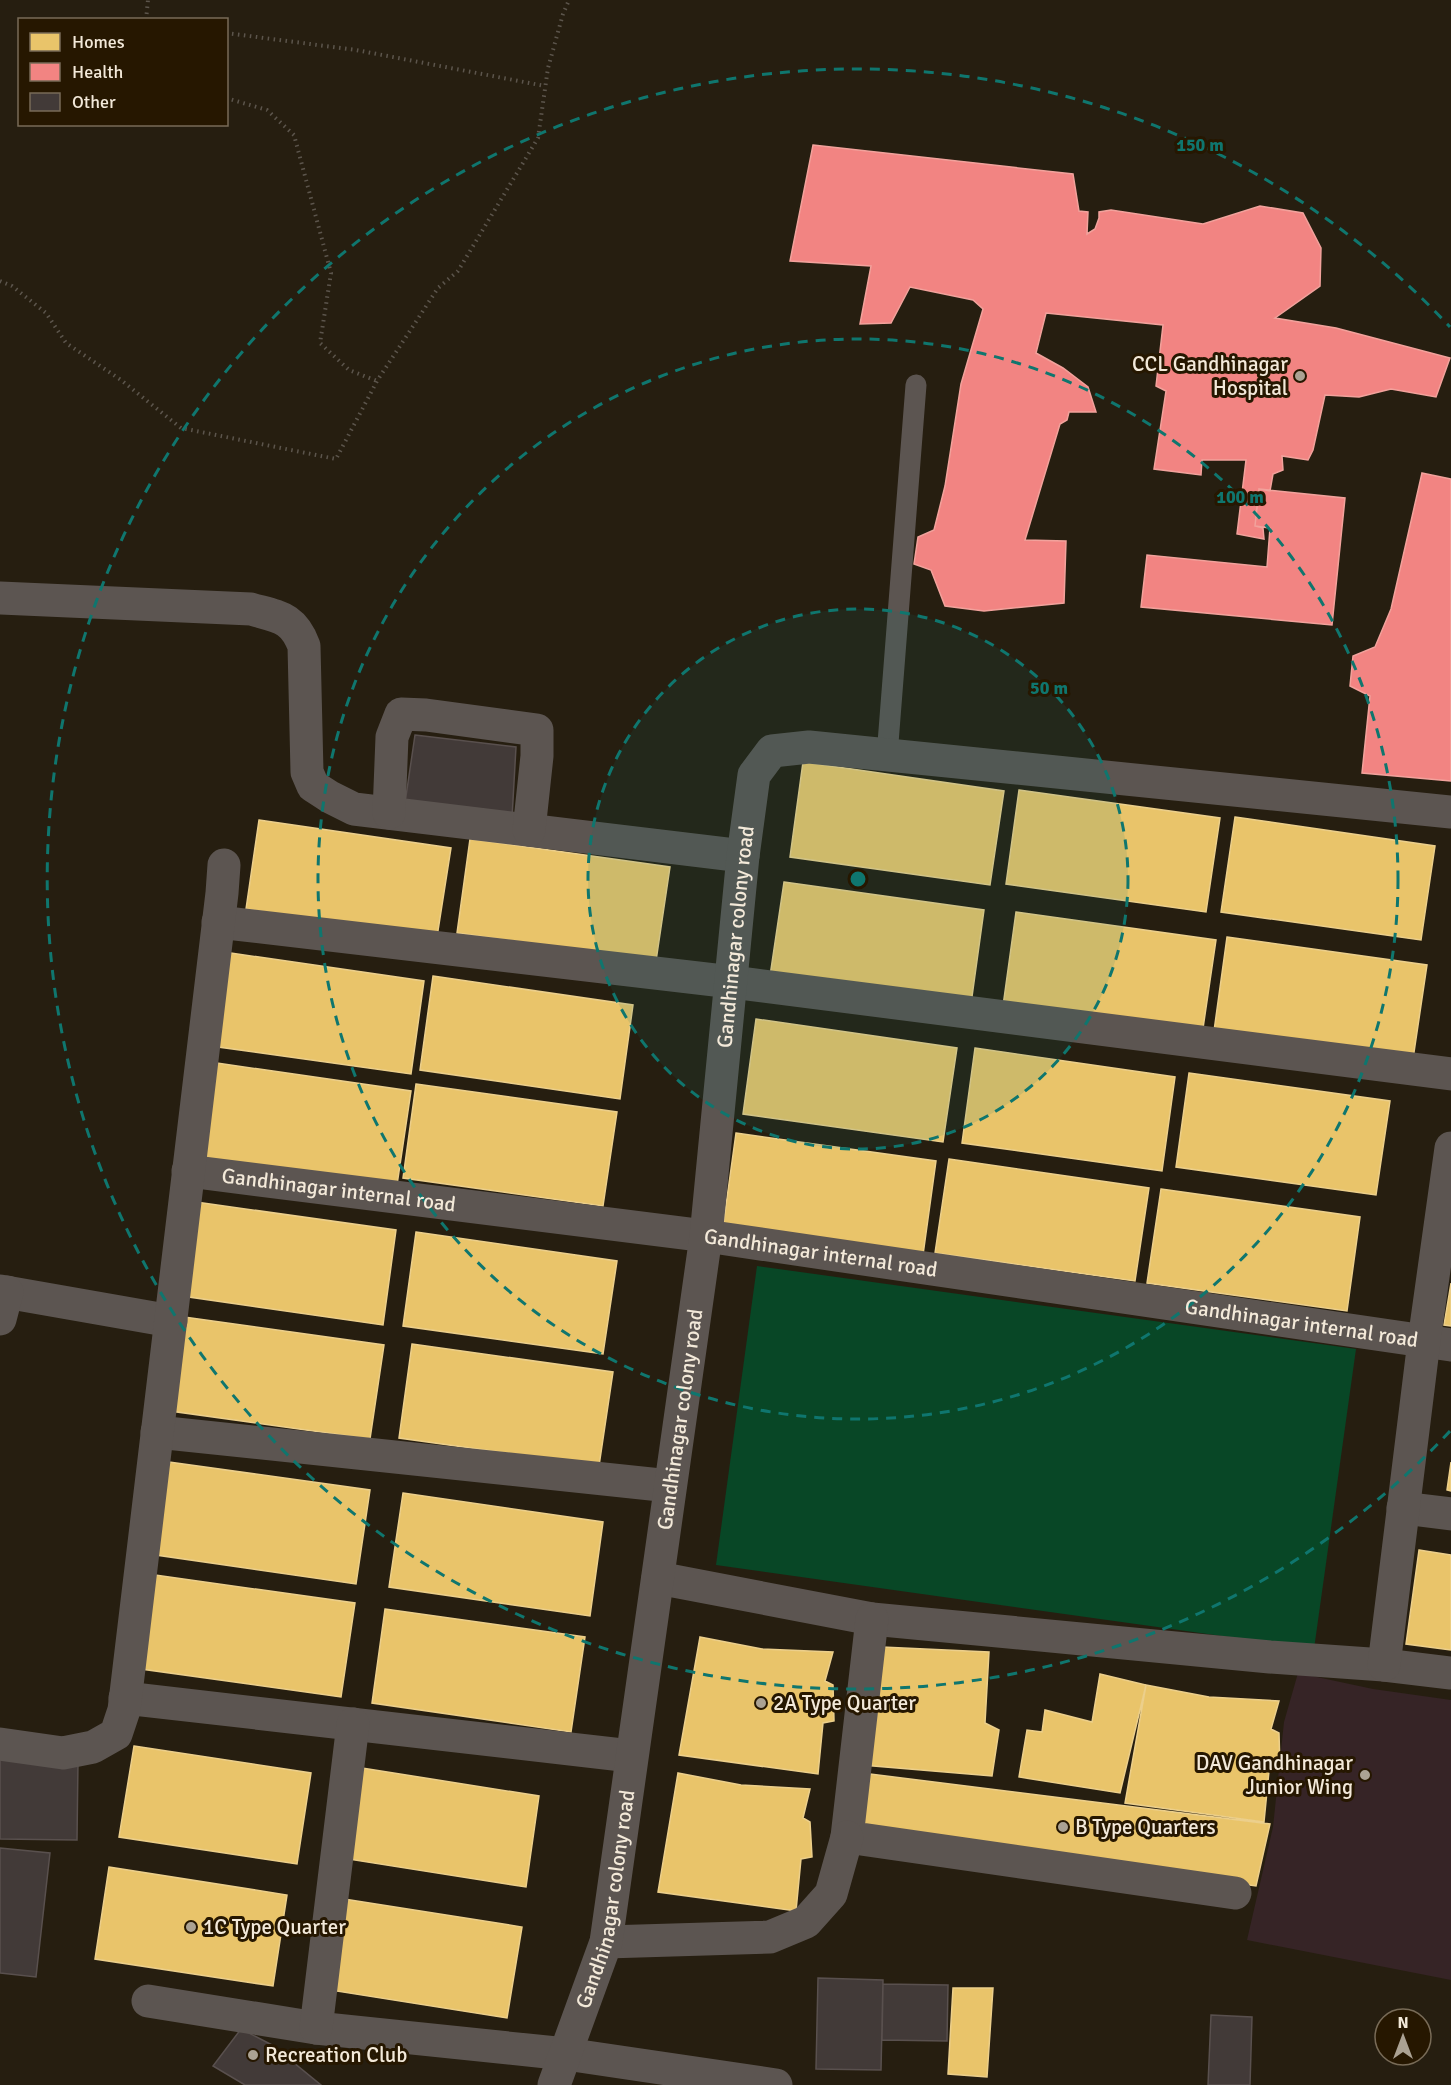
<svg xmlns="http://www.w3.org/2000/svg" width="1451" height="2085" font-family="Signika,sans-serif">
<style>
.education{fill:#362426}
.green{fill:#084726}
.homes{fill:#e9c46a;stroke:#eccf8b;stroke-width:1.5}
.health{fill:#f28482;stroke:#f2a29c;stroke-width:1.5}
.building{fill:#423a38;stroke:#59504e;stroke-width:1.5}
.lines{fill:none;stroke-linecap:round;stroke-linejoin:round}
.path{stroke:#5c554c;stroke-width:4;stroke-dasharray:1.5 4.5;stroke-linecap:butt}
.lane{stroke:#5c5551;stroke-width:21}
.street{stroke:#5c5551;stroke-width:33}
.ring{fill:none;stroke:#0f766e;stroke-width:3;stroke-dasharray:10 8}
.poi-dot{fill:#aba293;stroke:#261700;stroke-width:2}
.labels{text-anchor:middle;stroke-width:6;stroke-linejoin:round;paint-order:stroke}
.poi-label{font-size:21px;fill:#f3e9d9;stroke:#261700;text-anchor:start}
.street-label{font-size:21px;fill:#f3e9d9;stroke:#261700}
.centre{fill:#0f766e;stroke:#261700;stroke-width:3}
.ring-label{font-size:18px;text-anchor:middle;font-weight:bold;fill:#0f766e;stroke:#261700;stroke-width:6;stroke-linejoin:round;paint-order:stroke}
</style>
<rect width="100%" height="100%" fill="#261e10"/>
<path class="education" d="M1298,1673L1373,1689L1451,1700V1980L1247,1940L1273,1827L1284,1722Z"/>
<path class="green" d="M757,1266L1356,1349L1314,1649L716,1565Z"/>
<path class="homes" d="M803,762L1004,791L990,885L790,857Z
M1019,790L1220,818L1206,912L1006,884Z
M1235,817L1435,846L1421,940L1221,912Z
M259,820L451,848L437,937L246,909Z
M470,839L670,867L656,961L457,933Z
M784,882L984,910L971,1004L770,976Z
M1016,912L1216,940L1202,1035L1003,1006Z
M1227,937L1427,965L1413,1059L1214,1031Z
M224,952L424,981L411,1074L211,1046Z
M433,976L633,1005L620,1099L420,1070Z
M756,1019L957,1048L943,1142L743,1114Z
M975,1048L1175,1077L1162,1171L962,1143Z
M210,1062L411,1091L397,1185L197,1157Z
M1189,1073L1390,1101L1376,1195L1176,1167Z
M416,1084L617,1112L603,1206L403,1178Z
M736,1133L936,1161L923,1255L723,1227Z
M949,1159L1149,1188L1135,1281L935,1253Z
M1161,1189L1360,1217L1347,1311L1147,1283Z
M196,1202L396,1230L383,1325L182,1296Z
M416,1232L617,1261L603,1354L403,1326Z
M1451,1283V1326L1444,1325Z
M184,1317L384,1345L370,1439L170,1411Z
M412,1344L613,1372L599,1466L399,1438Z
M169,1462L370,1490L356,1584L156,1555Z
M1451,1462V1491L1447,1490Z
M403,1493L603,1522L590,1616L389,1587Z
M1419,1550L1451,1555V1650L1406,1644Z
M155,1575L355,1603L341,1697L141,1669Z
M385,1609L585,1637L571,1732L372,1703Z
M700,1637L762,1649L833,1652L825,1681L833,1685L834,1721L823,1723L818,1774L679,1755Z
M882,1647L989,1652L985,1723L999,1730L992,1776L862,1765Z
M1100,1674L1146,1685L1120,1793L1019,1777L1027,1730L1042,1732L1045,1710L1092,1722Z
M1146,1685L1209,1697L1279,1701L1271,1729L1279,1733L1280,1768L1269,1771L1264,1822L1125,1803Z
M134,1746L311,1773L297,1864L119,1837Z
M362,1768L539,1796L526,1887L348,1859Z
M678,1773L741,1785L810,1789L803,1818L810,1822L812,1857L801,1859L796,1911L658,1892Z
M870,1774L1270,1824L1256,1886L856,1830Z
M109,1867L287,1895L273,1986L95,1959Z
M344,1899L522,1927L507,2018L330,1990Z
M953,1988H993L987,2077L948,2074Z"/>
<path class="health" d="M813,145L1073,174L1079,211L1088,212L1087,234L1095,229L1099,218V212L1111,210L1203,224L1260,206L1303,213L1321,248L1320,286L1275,318L1336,328L1450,358L1436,397L1391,389L1359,397L1325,395L1313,450L1308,460L1282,456L1283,470L1273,474L1270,491L1259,489L1255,526L1263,528L1264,539L1237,534L1246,460H1202L1201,475L1154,469L1166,391L1156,386L1163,325L1046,313L1036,353L1063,368L1088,387L1096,412H1069L1067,420L1060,424L1025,540L1066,541L1064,603L984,611L945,606L931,570L914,564L918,537L934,530L945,486L961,384L983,309L973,300L910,287L891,323L860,324L871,266L790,261Z
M1422,473L1451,479V781L1362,773L1370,696L1350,686L1353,656L1375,647L1391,609Z
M1259,489L1345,498L1332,625L1141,607L1147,555L1267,567L1270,528L1255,526Z"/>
<path class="building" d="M415,735L516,747L512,818L405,803Z
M0,1759L78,1761L77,1840L0,1839Z
M0,1848L50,1853L36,1977L0,1973Z
M818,1978L883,1980L881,2070L816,2069Z
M883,1984L948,1985L947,2041L882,2040Z
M1211,2015L1252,2017L1250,2085H1208Z
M241,2029L272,2045L321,2085H245L213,2066Z"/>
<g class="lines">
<path class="path" d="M146,20L148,0
M226,33L356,50L545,86
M226,98L267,110L294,135L331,273L320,343L349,370L377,381
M0,281L12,286L46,313L66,343L121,380L181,428L336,459L377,381L438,288L458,271L538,138L548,68L563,14L569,0"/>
<path class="lane" d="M887,756L916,385"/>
<g class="street">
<path d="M0,598L251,609C279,617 293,617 304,646L307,772L313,786L330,797L354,809L743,856"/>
<path d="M389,813L392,737L401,714L426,715L537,730V756L529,830"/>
<path d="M218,922L732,982L1451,1074"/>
<path id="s1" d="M188,1171L706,1236L1451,1345"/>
<path d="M0,1291L171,1321"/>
<path d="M0,1319L7,1292"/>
<path d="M157,1432L670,1486"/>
<path d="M1403,1508L1451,1514"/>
<path d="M658,1578L872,1619L1270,1657L1384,1665L1451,1673"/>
<path d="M872,1619L847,1837L1235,1893"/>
<path d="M1384,1665L1424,1341L1451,1148"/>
<path d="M125,1698L631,1756"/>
<path d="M0,1744L63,1753L93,1747L116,1734L124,1710L222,893L224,865"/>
<path d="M606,1942L770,1937L806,1922L831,1894L847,1837"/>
<path d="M148,2001L316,2028L566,2054L776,2085"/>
<path d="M316,2028L353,1724"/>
<path id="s2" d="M554,2085L606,1942L706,1236L743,856L754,775L772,751L809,747L1451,812"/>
</g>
</g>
<circle cx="858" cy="879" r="270" fill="#0f766e" fill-opacity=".12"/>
<g class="ring">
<circle cx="858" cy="879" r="270"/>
<circle cx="858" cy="879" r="540"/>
<path d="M1450 1431A810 810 0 1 1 1450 327"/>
</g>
<g class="poi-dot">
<circle cx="1300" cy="376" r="6"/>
<circle cx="761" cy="1703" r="6"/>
<circle cx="1365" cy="1775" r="6"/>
<circle cx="1063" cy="1827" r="6"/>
<circle cx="191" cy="1927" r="6"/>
<circle cx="253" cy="2055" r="6"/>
</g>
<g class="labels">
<g class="poi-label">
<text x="1288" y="371" text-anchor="end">CCL Gandhinagar<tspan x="1288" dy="24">Hospital</tspan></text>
<text x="773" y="1710">2A Type Quarter</text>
<text x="1353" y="1770" text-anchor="end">DAV Gandhinagar<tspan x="1353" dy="24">Junior Wing</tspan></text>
<text x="1075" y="1834">B Type Quarters</text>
<text x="203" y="1934">1C Type Quarter</text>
<text x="265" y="2062">Recreation Club</text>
</g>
<g class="street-label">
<text dy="7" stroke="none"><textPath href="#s2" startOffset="1166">Gandhinagar colony road</textPath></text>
<text dy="7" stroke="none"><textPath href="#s1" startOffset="152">Gandhinagar internal road</textPath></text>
<text dy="7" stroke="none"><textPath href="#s1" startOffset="638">Gandhinagar internal road</textPath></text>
<text dy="7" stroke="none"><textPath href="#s1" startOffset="1124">Gandhinagar internal road</textPath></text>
<text dy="7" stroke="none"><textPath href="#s2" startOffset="680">Gandhinagar colony road</textPath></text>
<text dy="7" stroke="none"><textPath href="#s2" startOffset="194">Gandhinagar colony road</textPath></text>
</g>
</g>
<circle cx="858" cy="879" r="9" class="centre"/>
<g class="ring-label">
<text x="1200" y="151">150 m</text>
<text x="1240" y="503">100 m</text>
<text x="1049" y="694">50 m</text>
</g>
<rect x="18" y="18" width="210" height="108" fill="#261700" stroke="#786b57" stroke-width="1.5"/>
<rect x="30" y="33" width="30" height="18" fill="#e9c46a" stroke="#786b57" stroke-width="1.5"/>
<text x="72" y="48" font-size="18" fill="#f3e9d9">Homes</text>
<rect x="30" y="63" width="30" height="18" fill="#f28482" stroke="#786b57" stroke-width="1.5"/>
<text x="72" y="78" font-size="18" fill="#f3e9d9">Health</text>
<rect x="30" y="93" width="30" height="18" fill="#423a38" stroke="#786b57" stroke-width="1.5"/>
<text x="72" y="108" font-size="18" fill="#f3e9d9">Other</text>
<g transform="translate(1403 2037)"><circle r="28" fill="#261700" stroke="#786b57" stroke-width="1.5"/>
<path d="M0-4.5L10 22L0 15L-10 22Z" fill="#aba293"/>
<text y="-9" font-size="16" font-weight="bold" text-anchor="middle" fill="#f3e9d9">N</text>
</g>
</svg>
